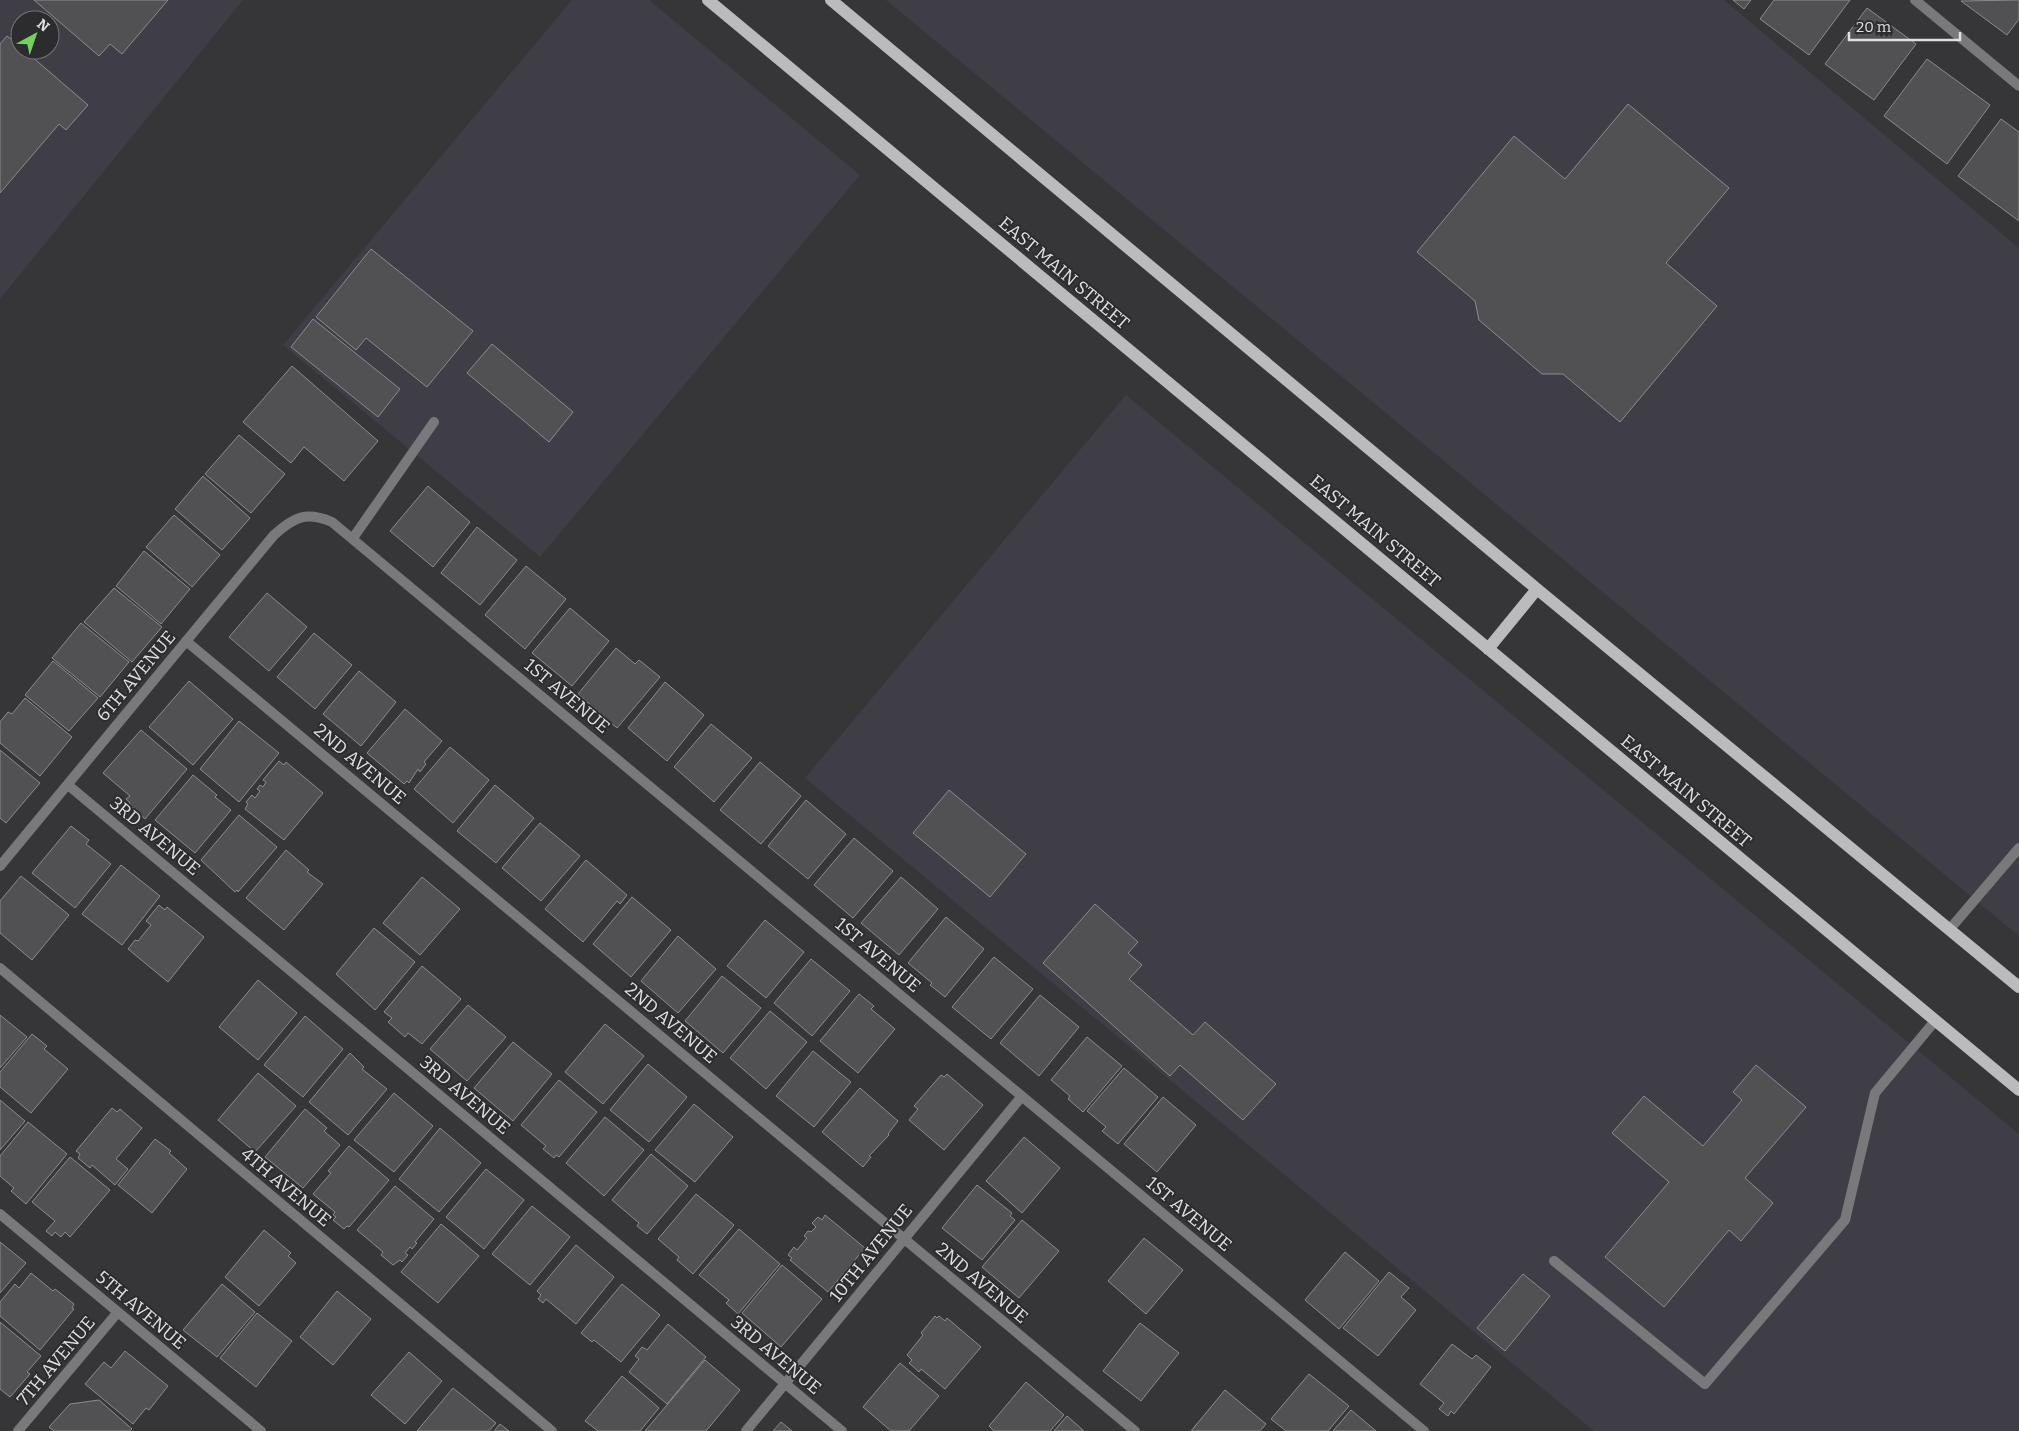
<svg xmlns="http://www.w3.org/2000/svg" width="2019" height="1431" font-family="Bitter,serif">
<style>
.built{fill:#3f3e47;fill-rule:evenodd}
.building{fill:#515154;stroke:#8c8c8f}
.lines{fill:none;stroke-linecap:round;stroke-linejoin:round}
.lane{stroke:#79797b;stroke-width:10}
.primary{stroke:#bbbbbe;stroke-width:12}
.labels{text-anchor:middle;stroke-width:4;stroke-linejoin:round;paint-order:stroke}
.street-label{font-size:18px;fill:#e0dfe1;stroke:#2c2c2f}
</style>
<rect width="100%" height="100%" fill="#363639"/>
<path class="built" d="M0,0H243L0,299ZM20,20H50V50H20Z
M572,0H649L860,175L540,557L283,345Z
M886,0H1724L2019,248V936Z
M1126,395L2019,1134V1431H1594L805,778Z"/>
<path class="building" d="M34,0H168L122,54L110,44L99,56Z
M1733,0H1751L1744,9Z
M1774,0H1850L1809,55L1760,19Z
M2019,0V19L2007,35L1961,1Z
M1867,8L1916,44L1874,100L1825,64Z
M7,36L20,46V50H24L88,105L66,130L59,124L0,193V44Z
M1927,59L1990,105L1947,164L1884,116Z
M1628,104L1729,188L1666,263L1717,306L1620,422L1563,374H1542L1479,320L1475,301L1417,252L1514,136L1565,179Z
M2001,119L2019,132V221L1958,176Z
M371,249L473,331L427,387L366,338L356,350L316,317Z
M313,319L400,389L378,417L291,347Z
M492,344L573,412L549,442L467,373Z
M292,366L378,441L344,481L304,447L291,463L243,422Z
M239,435L285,474L251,513L205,474Z
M203,476L250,518L222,550L175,509Z
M428,486L470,522L433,567L390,531Z
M174,515L220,555L192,587L146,547Z
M477,527L517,560L480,605L441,573Z
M144,551L190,589L161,624L116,586Z
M526,566L566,599L525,649L485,615Z
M114,588L162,627L132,662L84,622Z
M267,593L307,627L269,671L229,637Z
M570,608L609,641L572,686L532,653Z
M81,623L129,662L100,697L52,658Z
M314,633L352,665L315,709L277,677Z
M616,648L635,664L639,660L660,677L617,728L578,694Z
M53,661L98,698L69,731L25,695Z
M359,671L396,702L361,746L323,714Z
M189,681L233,719L193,765L149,727Z
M665,682L704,715L667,761L628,728Z
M25,698L72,737L40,776L0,743V722L8,712L12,714Z
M405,709L442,741L424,762L426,764L420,772L418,769L409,783L407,781L404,784L367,753Z
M239,721L279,753L239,802L200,769Z
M711,724L752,758L714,802L674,767Z
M141,730L187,769L145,819L129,805L130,803L126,799L130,796L103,773Z
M450,747L489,780L453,823L414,789Z
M0,750L40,783L6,823L0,818Z
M279,761L284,765L286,762L323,793L284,840L245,809L248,804L246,802L252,795L255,798L260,791L257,789L260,785L263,787L266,782L263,780Z
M760,762L801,796L761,844L720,810Z
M193,775L217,795L215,797L231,810L195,853L155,820Z
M495,785L534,818L496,863L457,831Z
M949,790L1026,854L990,897L913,833Z
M806,800L846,834L808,879L768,846Z
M239,815L277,847L238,892L237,890L235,892L201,860Z
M540,823L580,856L541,901L502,868Z
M71,826L89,840L86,844L111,864L75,908L32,873Z
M854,838L893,871L853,918L814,885Z
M286,850L309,870L307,872L323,884L284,930L246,898Z
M586,860L627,895L620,904L617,901L583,942L545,909Z
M121,865L160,896L122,945L82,914Z
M21,876L69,915L32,960L0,933V901Z
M422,877L460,909L420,955L383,923Z
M901,877L938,909L899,955L861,923Z
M632,897L671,930L631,977L593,944Z
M1095,904L1138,942L1128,953L1142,965L1129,979L1193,1035L1205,1022L1276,1084L1243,1120L1180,1065L1170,1076L1043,963Z
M159,905L165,910L167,907L204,937L168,982L128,949L135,940L138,941L151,925L146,921Z
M946,917L984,949L945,997L930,985L932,983L908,963Z
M765,920L804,952L766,998L727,966Z
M374,928L415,962L375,1010L336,974Z
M678,936L716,969L678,1013L641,981Z
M994,957L1033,989L991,1039L952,1007Z
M811,959L850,991L812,1036L774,1003Z
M422,966L461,999L422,1044L408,1033L405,1037L388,1022L392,1018L384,1012Z
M722,976L761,1008L723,1053L685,1021Z
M258,980L297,1013L258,1060L219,1027Z
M859,994L874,1006L871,1009L895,1029L858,1073L820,1041Z
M1040,995L1079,1027L1039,1076L1000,1043Z
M468,1005L506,1037L467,1081L430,1049Z
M770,1011L807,1042L766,1089L730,1058Z
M0,1015L27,1037L0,1068Z
M305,1016L343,1049L303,1097L264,1065Z
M605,1024L644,1056L603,1104L565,1072Z
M32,1034L47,1046L44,1049L68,1069L31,1113L0,1087V1072Z
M1087,1037L1122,1066L1083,1112L1068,1099L1070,1096L1051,1080Z
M513,1042L552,1074L513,1121L474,1088Z
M813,1051L851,1082L814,1127L776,1096Z
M350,1053L364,1067L362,1069L387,1089L348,1135L309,1102Z
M648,1064L687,1097L649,1142L610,1110Z
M1756,1065L1806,1107L1745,1178L1773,1203L1741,1241L1729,1230L1664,1307L1605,1257L1669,1182L1612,1133L1644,1096L1703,1146L1742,1100L1733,1092Z
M1124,1068L1158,1097L1118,1144L1102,1131L1106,1127L1087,1111Z
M258,1073L296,1106L255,1152L218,1120Z
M947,1074L983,1105L944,1150L909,1120L918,1109L914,1106L941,1075L944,1077Z
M559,1080L597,1112L559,1157L556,1155L554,1158L543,1149L546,1146L521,1125Z
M860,1088L898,1121L888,1134L889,1135L869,1156L871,1157L863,1167L822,1132Z
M394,1093L433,1126L394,1172L354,1140Z
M1163,1097L1196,1125L1157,1172L1124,1144Z
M0,1100L25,1121L0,1150Z
M694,1104L733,1137L695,1182L655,1150Z
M112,1108L117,1112L120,1109L142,1128L116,1159L128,1169L115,1185L92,1165L90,1168L78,1158L80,1154L76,1151Z
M305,1109L327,1128L324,1131L340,1145L303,1188L265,1157Z
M605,1117L644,1150L604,1196L566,1163Z
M28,1122L67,1154L26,1204L11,1191L14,1188L0,1176V1156Z
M440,1128L481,1163L439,1212L399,1179Z
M1024,1137L1060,1168L1022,1213L986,1181Z
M155,1139L171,1151L169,1153L187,1169L152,1213L118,1185Z
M349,1146L389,1180L349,1227L347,1226L344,1229L333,1220L336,1217L333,1215L335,1212L313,1194L331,1173L328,1171Z
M651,1154L688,1186L647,1234L637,1226L639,1223L612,1200Z
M70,1157L110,1190L70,1237L65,1232L61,1237L55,1232L52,1236L46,1231L55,1221L32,1202Z
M486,1169L524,1200L484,1249L446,1217Z
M977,1185L1012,1213L1010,1216L1015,1220L982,1260L942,1228Z
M395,1186L434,1219L415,1242L417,1243L412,1249L410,1247L405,1253L408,1255L402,1262L400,1260L393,1265L381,1255L383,1252L357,1230Z
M696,1194L734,1225L693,1274L677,1260L679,1257L658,1239Z
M532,1206L570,1237L530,1285L492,1254Z
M825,1215L865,1248L828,1292L790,1260L792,1258L788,1255L794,1247L797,1250L807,1238L804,1236L808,1231L811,1232L816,1227L812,1223L818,1217L822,1220Z
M1022,1220L1059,1251L1019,1298L982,1267Z
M441,1224L479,1256L438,1303L401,1272Z
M739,1229L780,1264L738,1314L726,1303L729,1300L699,1275Z
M264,1230L291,1253L288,1256L296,1263L259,1306L225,1277Z
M1144,1238L1183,1270L1146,1314L1108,1281Z
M0,1242L26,1263L0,1293Z
M576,1245L614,1277L576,1324L546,1299L543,1303L538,1299L541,1295L537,1291Z
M1345,1252L1379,1281L1339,1329L1305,1300Z
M782,1265L822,1299L781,1347L742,1313Z
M1389,1272L1409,1288L1401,1297L1416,1310L1378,1356L1343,1328Z
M31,1273L53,1291L55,1289L74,1304L72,1308L74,1309L40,1350L0,1316V1302L15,1284L19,1288Z
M1523,1274L1550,1296L1505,1351L1477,1328Z
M222,1284L255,1312L217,1357L183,1330Z
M622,1284L660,1315L621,1362L594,1340L592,1342L581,1333Z
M337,1291L371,1319L333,1365L300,1337Z
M257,1313L292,1341L256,1387L220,1358Z
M935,1316L937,1318L939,1316L945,1321L947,1318L981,1347L945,1389L921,1369L919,1372L909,1363L912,1360L907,1355L923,1335L921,1333Z
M0,1322L41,1356L27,1372L30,1374L10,1397L0,1389Z
M1140,1323L1179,1353L1141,1401L1103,1371Z
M668,1324L706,1357L667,1404L629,1372L639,1359L635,1356L642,1347L647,1350Z
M1452,1344L1472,1359L1476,1355L1491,1367L1454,1414L1451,1411L1448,1416L1439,1409L1444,1403L1420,1384Z
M125,1351L168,1386L149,1410L146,1408L133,1424L85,1384L104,1362L111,1368Z
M409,1352L442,1381L405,1424L371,1395Z
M705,1360L740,1390L706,1431H645Z
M900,1363L939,1396L909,1431H891L863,1407Z
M1309,1374L1349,1406L1328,1431H1286L1271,1419Z
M622,1376L659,1408L640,1431H598L585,1421Z
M1026,1382L1064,1415L1050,1431H994L989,1426Z
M453,1388L496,1423L489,1431H417Z
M1225,1390L1266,1424L1260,1431H1191Z
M99,1400L132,1429L130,1431H54L49,1427L70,1404Z
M1351,1410L1376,1431H1333Z
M1067,1416L1084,1431H1054Z
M781,1422L792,1431H773Z
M500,1424L509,1431H494Z"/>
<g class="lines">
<path class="lane" d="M1915,0L2019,86
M353,538L434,422
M186,641L1135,1431
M68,785L842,1431
M0,866L274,535C294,517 306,511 332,522L1424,1431
M1949,930L2019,848
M0,968L552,1431
M0,1214L261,1431
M1554,1261L1705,1384L1845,1220L1875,1093L1935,1021
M18,1431L118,1312
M746,1431L1022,1096"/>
<path class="primary" d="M708,0L2019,1090
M831,0L1537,589L2019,987
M1488,649L1537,589"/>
</g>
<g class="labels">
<g class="street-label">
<text transform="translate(1064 273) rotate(40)" y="6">EAST MAIN STREET</text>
<text transform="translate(1375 531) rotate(40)" y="6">EAST MAIN STREET</text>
<text transform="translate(136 676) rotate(-50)" y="6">6TH AVENUE</text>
<text transform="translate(567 696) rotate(40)" y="6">1ST AVENUE</text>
<text transform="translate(360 764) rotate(40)" y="6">2ND AVENUE</text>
<text transform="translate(1686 791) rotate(40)" y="6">EAST MAIN STREET</text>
<text transform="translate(155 836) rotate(40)" y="6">3RD AVENUE</text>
<text transform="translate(878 955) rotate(40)" y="6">1ST AVENUE</text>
<text transform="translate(671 1023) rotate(40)" y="6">2ND AVENUE</text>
<text transform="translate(465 1095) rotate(40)" y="6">3RD AVENUE</text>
<text transform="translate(286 1187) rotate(40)" y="6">4TH AVENUE</text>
<text transform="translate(1189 1214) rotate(40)" y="6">1ST AVENUE</text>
<text transform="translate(871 1253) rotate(-51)" y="6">10TH AVENUE</text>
<text transform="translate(982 1283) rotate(40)" y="6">2ND AVENUE</text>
<text transform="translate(141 1310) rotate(40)" y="6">5TH AVENUE</text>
<text transform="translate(776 1355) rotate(40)" y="6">3RD AVENUE</text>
<text transform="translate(56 1361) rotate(-50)" y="6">7TH AVENUE</text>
</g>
</g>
<g transform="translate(35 35) rotate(40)"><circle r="24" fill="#2c2c2f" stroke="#747476"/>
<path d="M0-4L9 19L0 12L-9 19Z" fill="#71d35e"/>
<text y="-8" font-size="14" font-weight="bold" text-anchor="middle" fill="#e0dfe1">N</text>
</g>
<path d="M1849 32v8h111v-8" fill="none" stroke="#e0dfe1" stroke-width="2.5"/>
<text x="1856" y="32" font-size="15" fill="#e0dfe1" stroke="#2c2c2f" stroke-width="4" paint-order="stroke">20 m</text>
</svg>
